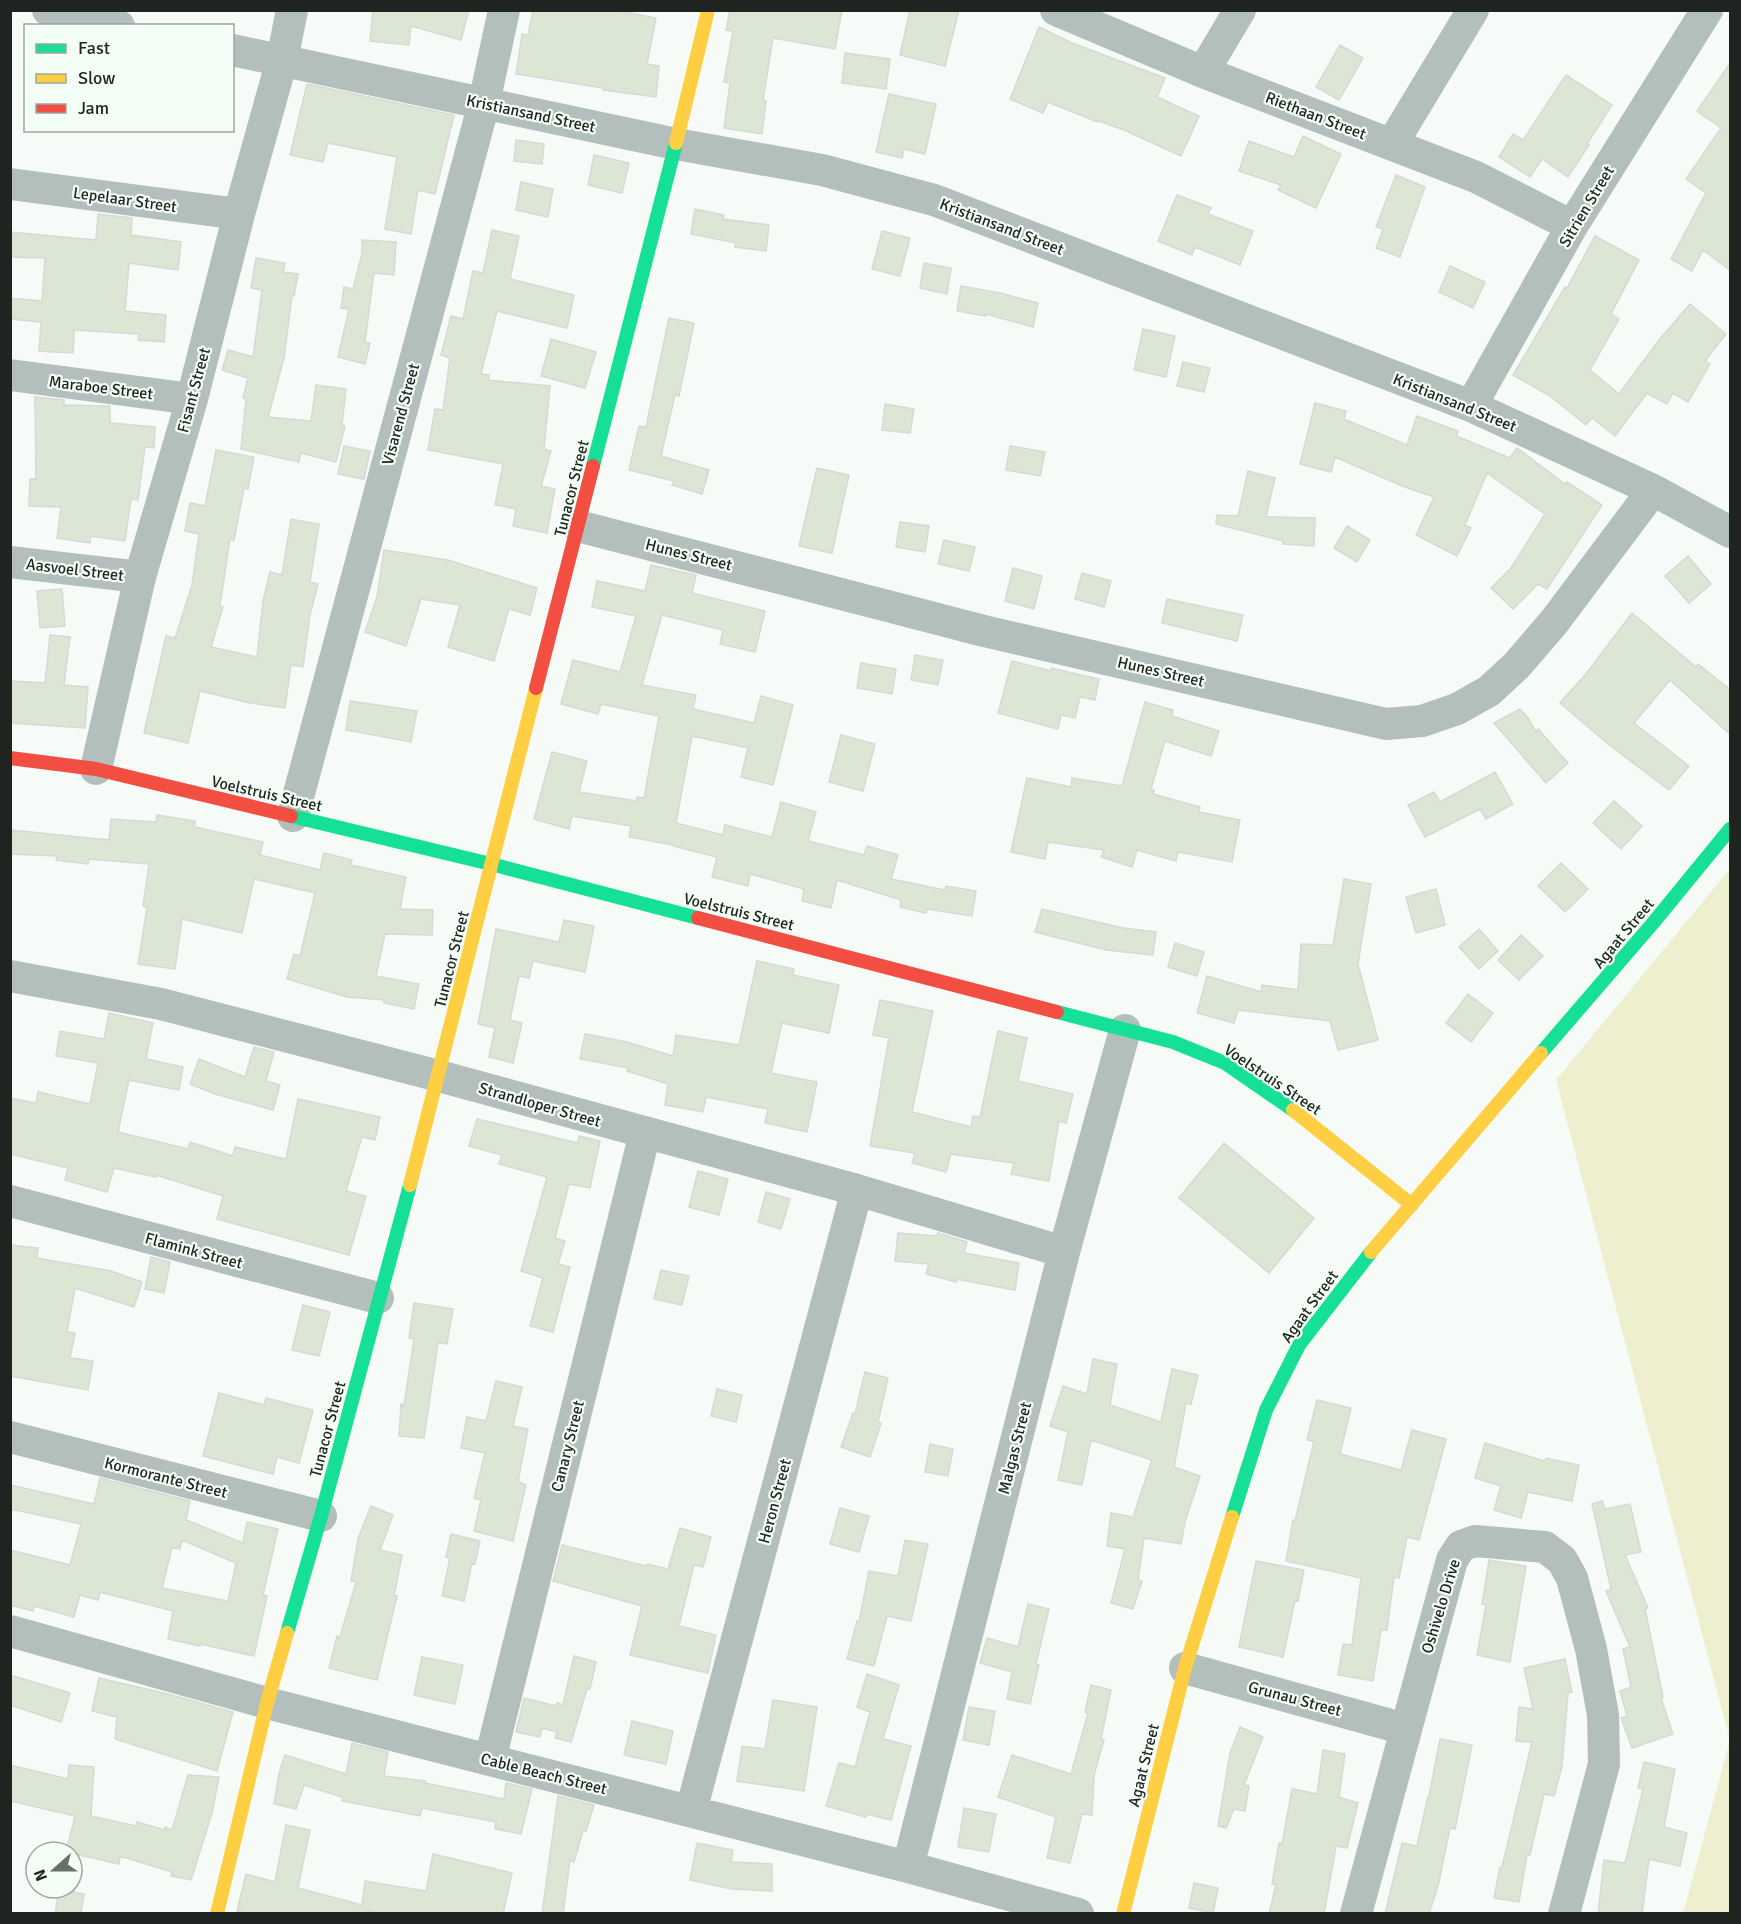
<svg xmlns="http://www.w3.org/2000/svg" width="1741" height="1924" font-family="Signika,sans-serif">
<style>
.green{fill:#edefce}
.building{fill:#dce6d5;stroke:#d6d9d5;stroke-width:1.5;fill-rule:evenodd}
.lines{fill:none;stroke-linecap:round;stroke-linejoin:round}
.street{stroke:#b2bfbc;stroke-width:32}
.fast{stroke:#16e098;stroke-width:14}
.slow{stroke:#ffcf43;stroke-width:14}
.jam{stroke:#f24e42;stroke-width:14}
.labels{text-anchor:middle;stroke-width:4.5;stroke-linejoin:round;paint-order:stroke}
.street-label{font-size:16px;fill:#1f2421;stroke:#f3fef6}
</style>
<rect width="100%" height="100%" fill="#f6fbf7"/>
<path class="green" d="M1730,869V1913L1683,1914L1730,1740L1556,1080Z"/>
<path class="building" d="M373,10H469L461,40L411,26L409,45L370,41Z
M730,10H842L835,49L773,38L763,100L766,101L762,134L724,128L730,83L724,82L733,31L726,30Z
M910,10H959L945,66L900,55Z
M533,11H619L656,18L647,64L659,66L656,97L603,90V88L516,74L522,34L528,35Z
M1039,27L1072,43L1165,78L1157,97L1199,116L1181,156L1124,130L1099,121L1098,122L1048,102L1043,113L1010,99Z
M1340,45L1363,58L1339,100L1316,87Z
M845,53L890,59L886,89L842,83Z
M1731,62V271L1703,250L1692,271L1671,259L1706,193L1686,179L1721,128L1697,111Z
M1566,75L1612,105L1587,144L1589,145L1568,177L1542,159L1530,177L1499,157L1513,134L1523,140Z
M307,84L454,115L435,194L418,190L411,234L385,229L397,157L328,143L323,162L290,155Z
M889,94L936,104L925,154L904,149L902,158L876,152Z
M1303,136L1341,154L1316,208L1278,190L1281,185L1239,171L1249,141L1294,157Z
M516,140L544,144L542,164L514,161Z
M594,155L629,163L622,193L588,185Z
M1396,175L1425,187L1400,257L1376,248L1383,229L1376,227Z
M521,182L553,189L548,217L516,210Z
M1177,195L1211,208L1208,214L1253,231L1240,265L1195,247L1192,255L1158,241Z
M695,209L724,215L723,219L769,225L766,251L735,247L736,243L691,234Z
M98,214L132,218L131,235L181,242L178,270L129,263L125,311L166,315L164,342L138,340L139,334L74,330L73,353L39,351L41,322L10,319V298L42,301L45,258L10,257V232L96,240Z
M492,230L519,236L510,279L574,295L567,328L497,311L481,374L489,375L488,380L550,386L544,449L551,451L541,486L555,489L547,533L513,526L516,509L495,505L503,464L428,450L435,409L443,410L450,358L441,355L451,316L463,319L473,271L483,273Z
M882,231L910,238L900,276L872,269Z
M1595,236L1639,260L1611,314L1619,319L1590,370L1619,394L1659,340L1690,304L1726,334L1705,361L1710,364L1688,402L1673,393L1667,404L1647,393L1615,436L1592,418L1586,425L1550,396L1513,375L1565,287L1567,288Z
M362,240L396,242L394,275L374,273L365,342L370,343L365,364L338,357L349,309L341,308L344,287L353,289L362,253Z
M256,258L285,263L283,272L298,274L294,296H292L284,358L268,417L311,421L316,385L346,389L342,425L345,426L336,462L301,453L299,462L241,449L246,399L243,398L248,378L222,370L228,350L253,357L262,290L251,288Z
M924,263L951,268L947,294L920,288Z
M1450,266L1485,282L1473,308L1439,292Z
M961,286L1000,293L1038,303L1033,327L986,314V316L957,311Z
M669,318L694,323L679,396L675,395L661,456L709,470L702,494L672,485L674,481L629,470L639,426L646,427Z
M1143,329L1175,336L1166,377L1134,370Z
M551,339L596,352L585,388L541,376Z
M1183,362L1210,368L1204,392L1177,386Z
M35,397L64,400V405L110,406V423L155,427L154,448L145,447L138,500L131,499L125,541L91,536L90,543L57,538L61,507L29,506L30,479H36Z
M1315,403L1346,411L1344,419L1407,445L1417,416L1458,431L1456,436L1510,458L1517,448L1565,484L1567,482L1602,505L1547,589L1538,584L1513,609L1491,588L1511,568L1545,514L1487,473L1465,525L1471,528L1457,556L1416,535L1434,497L1402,486L1335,457L1331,472L1300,464Z
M885,404L914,409L910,433L882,430Z
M344,446L370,451L364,479L338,474Z
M1010,446L1045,452L1040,476L1006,470Z
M216,450L254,457L248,489L244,488L234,540L230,539L220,606L223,607L211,647L257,657L263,601L270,572L282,575L291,519L319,524L310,582L318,584L310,615L303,667L291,665L285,708L250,703L200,691L188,743L144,733L166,636L175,638L192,585L199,534L185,531L190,503L205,506Z
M817,468L849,475L832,553L799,546Z
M1248,471L1275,478L1266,517L1315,518L1314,546L1283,544V541L1216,524L1217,515L1238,516Z
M900,522L929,526L925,552L896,547Z
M1347,526L1370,540L1357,562L1334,548Z
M944,540L975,547L969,571L938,564Z
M384,550L448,560L537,588L530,615L509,609L494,661L448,647L460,605L421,599L406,646L365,632L377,597Z
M1688,556L1711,584L1689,603L1665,576Z
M651,565L696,575L692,593L765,611L755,652L720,644L723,630L662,615L642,685L696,695L693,709L754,723L761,696L793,705L773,785L741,777L748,748L692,736L676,823L723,835L725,825L772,837L781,802L816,812L808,841L864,855L867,846L898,855L891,879L945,890L946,886L976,891L972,916L927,909L926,913L900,907L901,900L837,880L831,908L802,901L804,889L750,874L748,886L712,877L717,857L673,846V845L629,837L631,826L572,816L569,829L534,819L552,752L587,761L579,792L636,801L637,797L644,798L659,716L601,704L598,714L561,704L573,660L620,672L636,616L592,607L597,581L645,591Z
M1013,568L1042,576L1034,609L1005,601Z
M1082,573L1111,581L1104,607L1075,599Z
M62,589L65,626L40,628L37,591Z
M1167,599L1243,615L1237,641L1162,623Z
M1632,613L1696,667L1698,664L1731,690V735L1670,680L1634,723L1689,766L1669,790L1608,744L1560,703L1585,675Z
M50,635L70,637L64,685L88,687L85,728L10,723V681L45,683Z
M915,655L943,660L938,685L911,680Z
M1012,661L1051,671V668L1099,679L1095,700L1080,697L1075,718L1061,715L1058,729L998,713Z
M861,663L896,669L892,694L857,688Z
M350,701L417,711L411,742L346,730Z
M1145,702L1173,710L1172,716L1219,731L1211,756L1165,741L1151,789L1154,790L1153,794L1200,807L1199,812L1240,820L1232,862L1178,852L1176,861L1137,850L1132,867L1101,857L1104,850L1048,842L1045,859L1011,852L1027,778L1071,787L1072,778L1122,786Z
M1520,709L1528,718L1536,732L1538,729L1568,763L1546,783L1494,723Z
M841,735L875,744L863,791L829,782Z
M1495,772L1513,804L1486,819L1480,809L1425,837L1408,805L1434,792L1440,802Z
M1614,801L1642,826L1621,849L1593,823Z
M157,815L195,821L194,827L263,842L260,855L320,870L324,853L352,860L351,865L406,877L400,909L433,910L432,935L385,934L376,976L419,984L414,1009L384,1003V1000L347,997L287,979L294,954L300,956L315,893L254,879L242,933L182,919L175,969L138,964L147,907L143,906L149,864L89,859L88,864L56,860L57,856L11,854L12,830L109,840L111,819L156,822Z
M1561,863L1588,889L1565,912L1538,886Z
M1344,879L1371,884L1358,964L1378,1040L1338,1050L1330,1021L1238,1010L1234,1023L1197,1013L1207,976L1261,992L1262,985L1298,990L1301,944L1333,945Z
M1436,889L1445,925L1416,933L1406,897Z
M1042,909L1123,928L1156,932L1153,955L1106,950L1035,932Z
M564,920L594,926L585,972L533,961L529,978L519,976L510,1020L522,1023L513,1063L489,1057L495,1028L478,1024L496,929L559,942Z
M1479,929L1498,951L1479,969L1459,947Z
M1521,935L1543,956L1519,980L1498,960Z
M1175,943L1204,952L1197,976L1168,967Z
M757,961L794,969L793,975L839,985L829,1033L782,1023L771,1073L817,1082L807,1132L765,1123L768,1109L706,1097L703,1112L665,1105L668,1084L627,1071L628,1068L580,1059L585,1034L627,1042L673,1056L676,1035L739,1045Z
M1468,994L1493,1013L1471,1042L1446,1023Z
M880,1000L933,1011L912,1112L971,1127L973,1116L980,1117L998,1031L1027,1038L1018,1081L1073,1094L1066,1123L1059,1121L1049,1181L1011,1174L1014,1163L951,1154L946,1172L912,1163L915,1153L870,1146L889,1038L873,1035Z
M109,1013L153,1023L146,1059L183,1067L179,1090L129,1080L118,1132L188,1149L190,1142L233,1156L235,1147L286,1159L298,1099L380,1117L375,1140L362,1137L346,1191L366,1196L349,1255L217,1219L223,1196L156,1175V1177L114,1168L107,1192L65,1180L68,1168L10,1154V1098L36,1103L38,1092L90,1104L98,1063L56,1056L60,1031L104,1039Z
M254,1047L274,1052L266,1081L280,1085L273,1110L215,1094L190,1084L199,1059L245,1077Z
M477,1119L578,1143L579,1136L600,1141L590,1188L569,1184L555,1238L565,1241L558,1264L570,1267L553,1332L530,1326L543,1278L521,1271L547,1177L499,1164L502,1155L469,1146Z
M1224,1143L1314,1218L1269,1273L1179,1198Z
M698,1171L728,1179L719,1215L689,1207Z
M766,1192L790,1199L781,1229L758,1222Z
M898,1233L937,1236L938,1233L967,1242L964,1253L1019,1263L1015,1290L956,1279V1282L926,1274L929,1264L895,1261Z
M10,1245L38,1248L37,1258L111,1271L142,1282L134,1307L75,1288L67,1332L75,1333L70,1358L93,1361L88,1390L10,1376Z
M151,1257L170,1262L164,1293L145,1289Z
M661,1270L689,1276L682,1305L654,1299Z
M414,1303L453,1309L447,1344L438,1343L424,1438L399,1436L401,1404L404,1405L414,1339L409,1338Z
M303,1305L330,1312L319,1356L292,1350Z
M1093,1359L1117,1364L1110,1405L1161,1422L1172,1369L1198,1375L1191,1404L1186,1403L1174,1467L1200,1476L1185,1522L1181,1544L1144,1538L1138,1580L1142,1581L1133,1609L1111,1603L1125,1549L1107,1546L1111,1513L1133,1517L1152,1460L1091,1440L1082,1485L1058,1480L1068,1432L1050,1426L1063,1386L1087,1394Z
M865,1372L888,1378L878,1422L881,1423L870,1457L841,1447L853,1413L855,1414Z
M496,1381L522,1387L513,1426L528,1429L518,1482L526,1485L513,1541L474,1531L481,1500L474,1498L485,1453L461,1448L467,1417L486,1421Z
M717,1389L742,1395L736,1422L711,1416Z
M219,1393L264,1405L266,1398L313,1410L299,1463L277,1457L273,1474L203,1456Z
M1317,1400L1351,1408L1340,1454L1401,1470L1412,1430L1446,1439L1419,1540L1407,1537L1399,1578L1394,1577L1387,1630H1381L1373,1681L1338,1675L1343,1644L1352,1645L1361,1578L1286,1561L1293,1520L1295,1521L1314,1441L1307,1440Z
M1485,1443L1545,1461L1546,1458L1579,1465L1572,1501L1528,1492L1521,1518L1494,1510L1501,1486L1475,1478Z
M930,1444L953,1449L948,1476L925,1472Z
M100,1478L190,1501L186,1520L243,1543L247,1522L278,1529L263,1595L267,1596L254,1656L200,1644V1646L168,1639L173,1611L100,1592L98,1600L80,1595L74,1617L34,1606L33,1611L10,1605V1550L70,1565L81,1524L10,1509V1485L94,1504ZM182,1540L236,1563L228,1601L162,1588L172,1548L180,1549Z
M1602,1501L1605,1509L1630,1504L1641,1552L1625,1555L1648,1608L1645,1609L1663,1697L1661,1698L1673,1734L1632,1748L1621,1718L1627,1716L1620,1691L1631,1687L1623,1649L1630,1647L1606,1591L1611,1589L1592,1504Z
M371,1506L393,1515L380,1550L402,1555L394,1596H397L377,1680L329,1668L337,1636L340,1637L356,1582L351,1581L358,1539Z
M840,1508L869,1516L859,1552L830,1544Z
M680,1528L711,1537L703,1567L694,1565L679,1626L716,1635L708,1673L630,1655L642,1606L553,1581L562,1545L646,1566L647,1564L668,1569Z
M451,1534L480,1541L475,1564L472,1563L464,1601L442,1596L450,1558L446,1557Z
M905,1540L928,1544L911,1621L887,1616L874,1666L847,1659L857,1621L859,1622L869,1571L898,1576Z
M1489,1560L1526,1566L1510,1662L1477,1655L1486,1605L1482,1604Z
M1256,1561L1304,1570L1298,1601L1295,1600L1283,1657L1239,1647Z
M1028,1604L1049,1609L1036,1664L1039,1665L1030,1704L1007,1699L1012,1672L980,1663L987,1638L1018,1647Z
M574,1656L596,1662L590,1689H587L571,1742L555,1738L557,1732L542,1728L540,1737L516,1732L524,1698L556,1706L557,1703L563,1705Z
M422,1657L463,1665L455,1704L414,1695Z
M1565,1659L1572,1692L1568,1693L1562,1766L1554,1796L1544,1794L1530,1855H1527L1519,1902L1494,1898L1500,1867H1502L1532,1742L1516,1741L1519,1707L1533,1709L1524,1668Z
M867,1674L899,1685L883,1739L911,1746L891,1820L867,1814L866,1817L826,1806L839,1763L855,1767L870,1712L857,1707Z
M10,1675L70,1693L61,1722L10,1705Z
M99,1678L168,1694L233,1712L217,1771L115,1739L117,1717L92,1711Z
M1091,1685L1111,1690L1101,1739L1104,1740L1094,1775L1092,1815L1082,1814L1070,1863L1047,1858L1056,1817L998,1797L1012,1755L1071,1774L1088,1713L1085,1712Z
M773,1700L817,1707L804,1791L737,1781L742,1746L765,1749Z
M969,1707L995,1711L989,1745L963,1740Z
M632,1721L673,1731L666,1764L624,1755Z
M1240,1727L1263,1737L1244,1785L1249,1786L1245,1811L1234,1809L1226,1828L1218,1826L1230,1753Z
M1440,1739L1472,1745L1455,1829L1450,1828L1439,1882L1429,1914H1385L1402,1843L1417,1846L1428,1796H1429Z
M352,1743L388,1752L384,1776L425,1781V1783L504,1799L506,1783L532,1789L521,1834L495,1829L496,1822L422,1808L420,1816L342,1801V1797L304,1785L296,1809L274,1804L279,1773L285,1755L346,1774Z
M1323,1750L1345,1754L1339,1797L1358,1803L1347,1848L1336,1846L1324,1914H1269L1276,1884H1272L1279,1843L1282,1844L1292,1789L1317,1794Z
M1644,1762L1675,1769L1664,1827L1687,1833L1680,1866L1649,1859L1642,1914H1598L1604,1860L1625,1863L1643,1789L1638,1788Z
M10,1765L68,1779L69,1765L94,1767L91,1816L136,1826L137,1822L165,1830V1827L172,1830L188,1775L219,1777L212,1813L191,1880L171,1876L172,1872L120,1856L119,1864L66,1852L75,1816L10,1801Z
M558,1796L594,1805L586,1831H583L574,1862L570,1860L563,1914H542Z
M964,1808L996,1814L989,1852L958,1847Z
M286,1825L310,1830L298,1888L362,1905L365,1881L426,1891L433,1854L512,1873L503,1914H385L368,1911L367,1914H249L237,1911L246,1874L275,1882Z
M697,1843L733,1850L731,1862L772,1864V1891L732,1889L690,1880Z
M1194,1883L1218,1888L1213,1913L1189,1908Z
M59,1889L84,1894L81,1914H55Z"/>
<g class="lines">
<path class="street" d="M48,10L119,26
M1056,10L1203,72L1476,177L1572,226
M232,50L676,144L822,170L934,200L1471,406L1653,490L1730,532
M1203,72L1240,10
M1392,144L1473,10
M10,184L239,214
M10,375L192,399
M1471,406L1572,226L1707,10
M578,526L984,631L1386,724L1422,721L1457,709L1489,691L1517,665L1554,622L1653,490
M10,562L140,577
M96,769L140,577L192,399L239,214L282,60L292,10
M293,816L484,103L504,10
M10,976L161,1004L439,1076L857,1190L1064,1252
M10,1201L378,1298
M10,1437L321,1516
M10,1631L267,1703L908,1867L1078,1914
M1185,1668L1405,1729
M490,1760L645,1133
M691,1811L857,1190
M908,1867L1064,1252L1125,1030
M1356,1914L1452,1560L1461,1546L1475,1541L1545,1547L1562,1560L1572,1578L1591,1649L1603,1715L1604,1764L1564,1914"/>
<path class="fast" d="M593,466L676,143
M291,816L491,864L698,918
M1057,1012L1173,1042L1225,1063L1293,1110
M1541,1053L1653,923L1730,829
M1232,1517L1266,1410L1299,1345L1371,1252
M287,1633L321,1516L410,1185"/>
<path class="slow" d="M676,143L708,10
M1293,1110L1412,1205
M410,1185L536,688
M1371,1252L1541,1053
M217,1914L267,1703L287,1633
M1123,1914L1185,1668L1232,1517"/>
<path class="jam" d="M536,688L593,466
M10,758L96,769L291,816
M698,918L1057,1012"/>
</g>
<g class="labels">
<g class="street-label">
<text transform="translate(531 113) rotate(12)" y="6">Kristiansand Street</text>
<text transform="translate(1316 115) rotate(21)" y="6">Riethaan Street</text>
<text transform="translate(125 199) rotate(8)" y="6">Lepelaar Street</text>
<text transform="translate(1586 206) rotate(-59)" y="6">Sitrien Street</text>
<text transform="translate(1002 226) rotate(21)" y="6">Kristiansand Street</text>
<text transform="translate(101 387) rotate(7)" y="6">Maraboe Street</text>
<text transform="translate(193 390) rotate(-75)" y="6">Fisant Street</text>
<text transform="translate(1455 402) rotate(22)" y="6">Kristiansand Street</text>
<text transform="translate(400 414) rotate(-75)" y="6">Visarend Street</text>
<text transform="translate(571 488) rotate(-76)" y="6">Tunacor Street</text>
<text transform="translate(689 554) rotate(14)" y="6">Hunes Street</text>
<text transform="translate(75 569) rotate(7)" y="6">Aasvoel Street</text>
<text transform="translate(1161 671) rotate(13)" y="6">Hunes Street</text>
<text transform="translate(267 793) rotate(13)" y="6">Voelstruis Street</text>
<text transform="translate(739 911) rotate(14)" y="6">Voelstruis Street</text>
<text transform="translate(1623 933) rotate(-50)" y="6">Agaat Street</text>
<text transform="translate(451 959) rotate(-76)" y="6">Tunacor Street</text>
<text transform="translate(1273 1079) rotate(34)" y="6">Voelstruis Street</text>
<text transform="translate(540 1104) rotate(16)" y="6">Strandloper Street</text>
<text transform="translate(194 1250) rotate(15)" y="6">Flamink Street</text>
<text transform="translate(1309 1306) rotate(-54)" y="6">Agaat Street</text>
<text transform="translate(327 1429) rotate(-75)" y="6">Tunacor Street</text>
<text transform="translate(567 1446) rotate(-76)" y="6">Canary Street</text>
<text transform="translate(1014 1448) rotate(-76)" y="6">Malgas Street</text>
<text transform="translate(166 1477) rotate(14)" y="6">Kormorante Street</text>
<text transform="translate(774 1501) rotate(-75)" y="6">Heron Street</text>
<text transform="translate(1440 1606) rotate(-73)" y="6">Oshivelo Drive</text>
<text transform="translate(1295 1698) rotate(15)" y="6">Grunau Street</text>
<text transform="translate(1143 1765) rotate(-76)" y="6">Agaat Street</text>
<text transform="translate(544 1773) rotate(14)" y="6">Cable Beach Street</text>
</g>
</g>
<rect width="1741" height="1924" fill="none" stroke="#1f2421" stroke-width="24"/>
<rect x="24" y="24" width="210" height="108" fill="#f3fef6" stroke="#9ea7a1" stroke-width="1.5"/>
<rect x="36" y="44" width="30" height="9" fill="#16e098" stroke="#9ea7a1" stroke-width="1.5"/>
<text x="78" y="54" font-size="18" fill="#1f2421">Fast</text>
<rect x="36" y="74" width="30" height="9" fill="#ffcf43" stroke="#9ea7a1" stroke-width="1.5"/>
<text x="78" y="84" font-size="18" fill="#1f2421">Slow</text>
<rect x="36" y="104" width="30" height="9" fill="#f24e42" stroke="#9ea7a1" stroke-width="1.5"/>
<text x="78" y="114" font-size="18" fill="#1f2421">Jam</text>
<g transform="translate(54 1870) rotate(249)"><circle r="28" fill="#f3fef6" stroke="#9ea7a1" stroke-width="1.5"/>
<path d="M0-4.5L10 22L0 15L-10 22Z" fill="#6a6f6c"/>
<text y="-9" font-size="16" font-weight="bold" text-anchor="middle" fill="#1f2421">N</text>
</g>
</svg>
